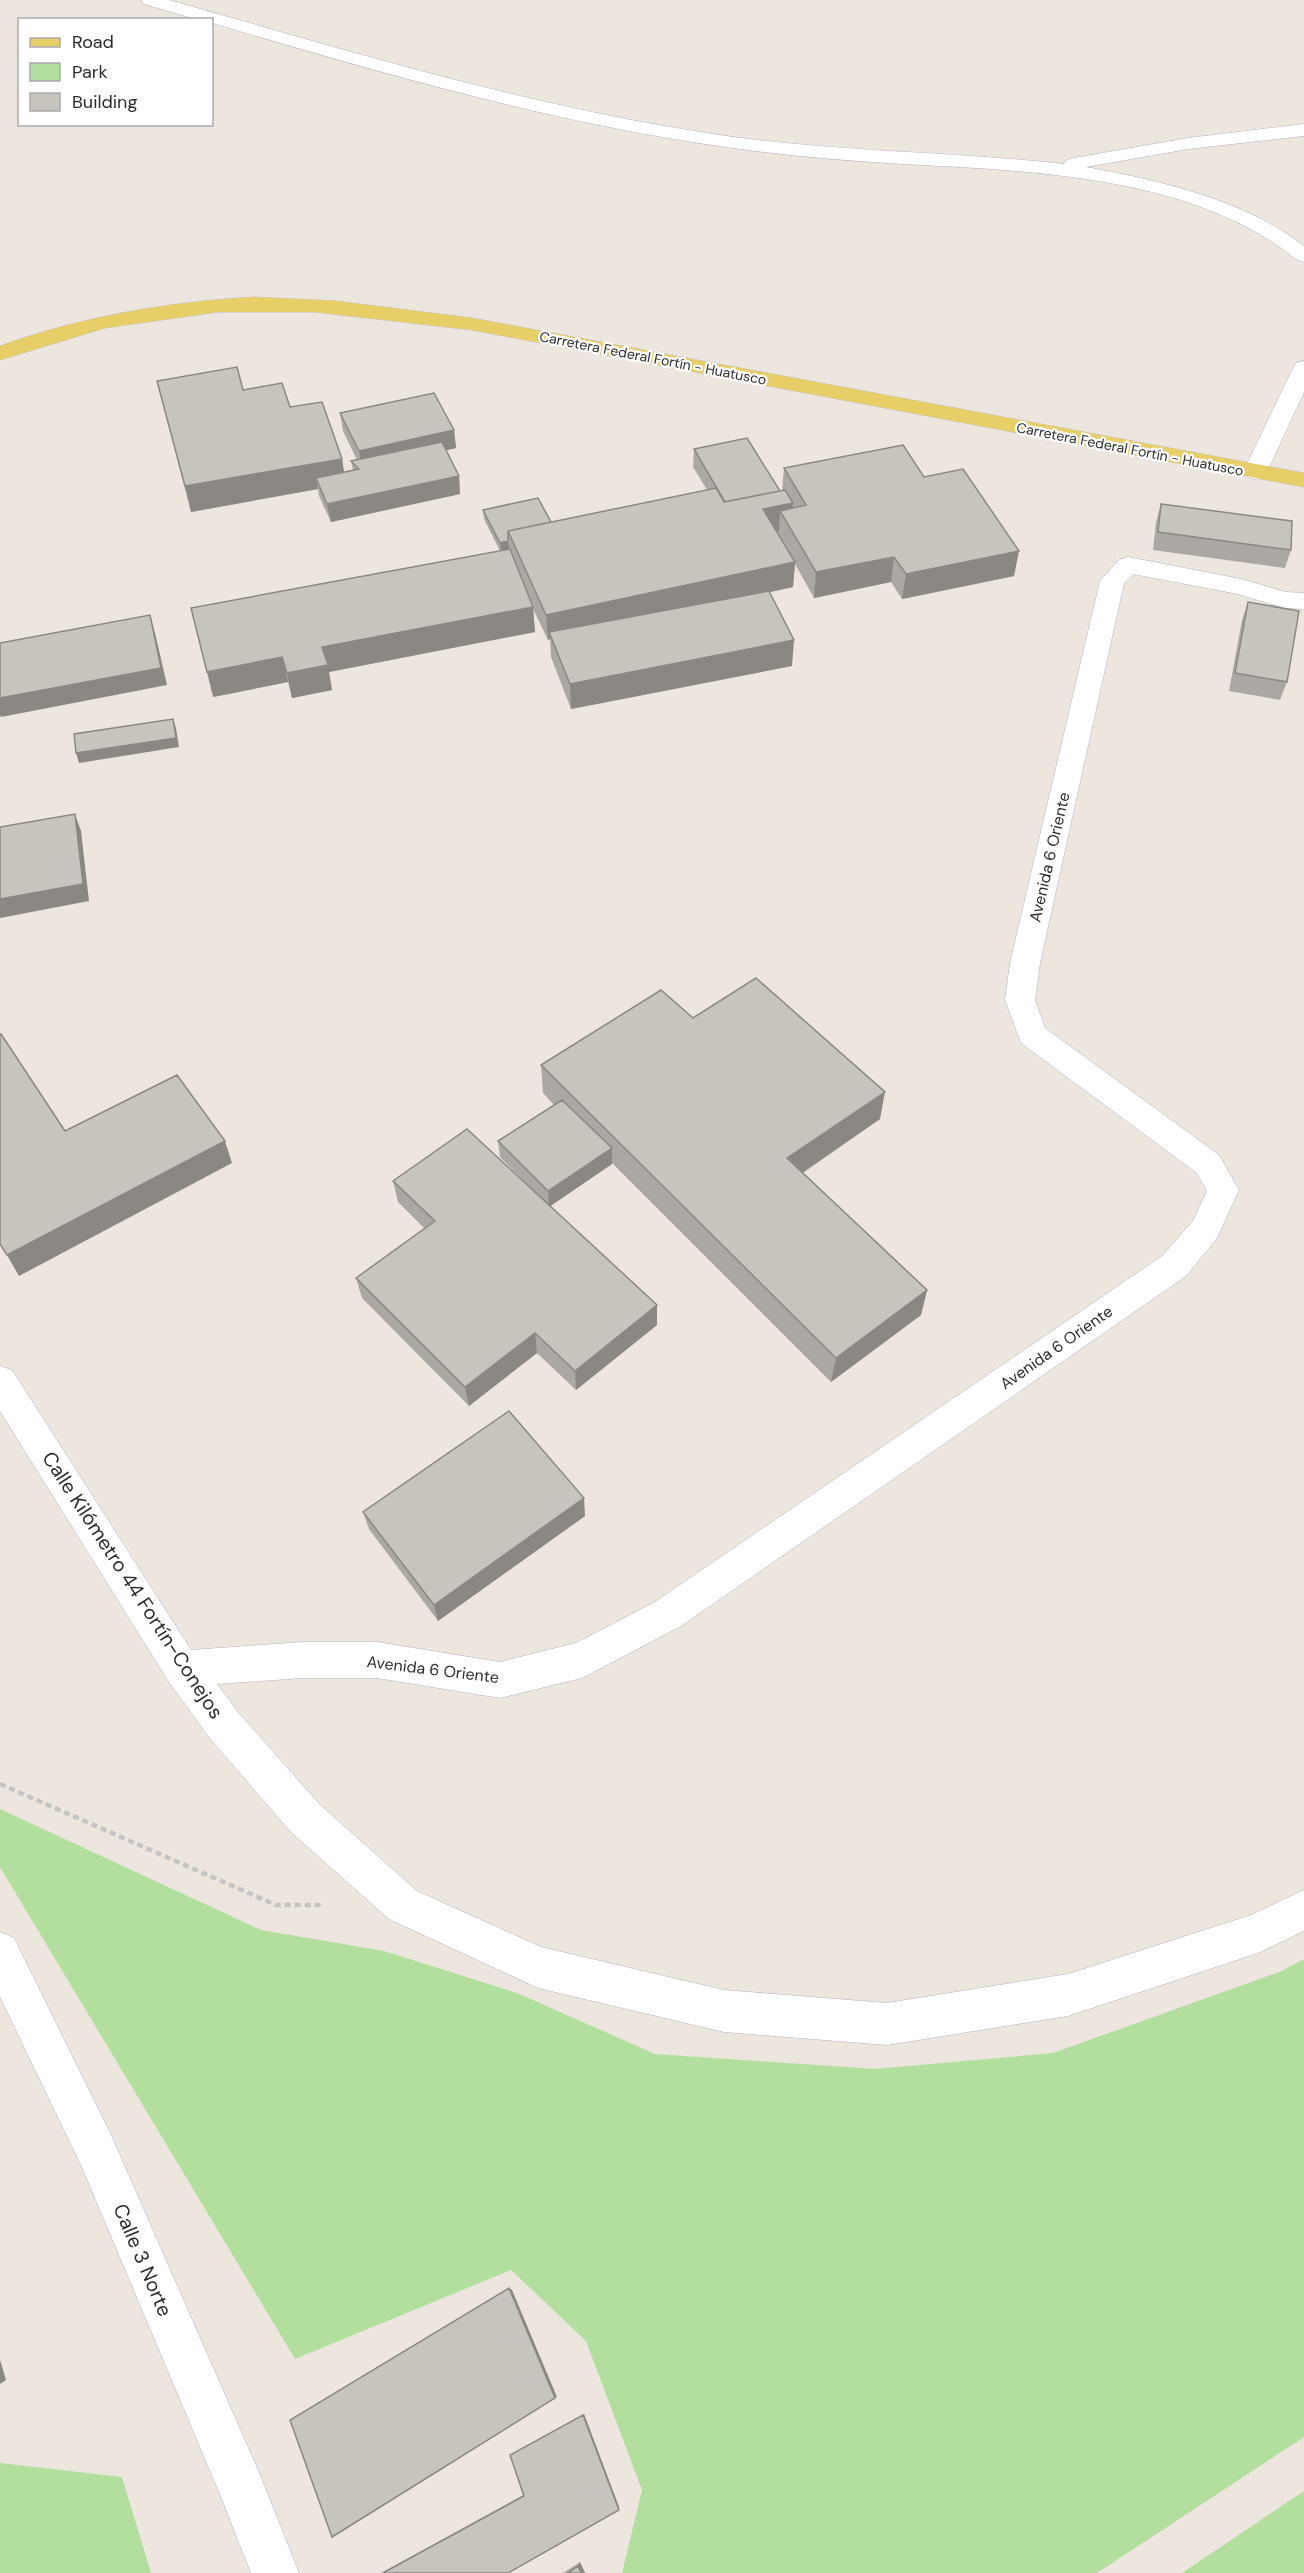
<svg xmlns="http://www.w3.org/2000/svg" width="1304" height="2573" font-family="'DM Sans',sans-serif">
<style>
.green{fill:#b2df9e}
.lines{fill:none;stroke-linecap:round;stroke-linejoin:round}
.minor-casing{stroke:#b1b4bd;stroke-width:1}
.major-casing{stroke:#c4c4c4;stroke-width:1}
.path{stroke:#c4c4c4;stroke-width:4.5;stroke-dasharray:6 4;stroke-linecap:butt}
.minor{fill:#fff;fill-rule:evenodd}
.major{fill:#e8ce67;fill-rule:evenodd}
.wall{fill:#aba8a3}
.shaded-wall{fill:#8b8884}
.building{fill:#c7c3bd;stroke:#8b8884;stroke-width:1.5}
.labels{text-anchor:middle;stroke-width:4.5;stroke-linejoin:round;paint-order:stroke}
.far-street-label{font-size:14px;fill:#2b2b2b;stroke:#fff}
.street-label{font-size:16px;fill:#2b2b2b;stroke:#fff}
.near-street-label{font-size:20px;fill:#2b2b2b;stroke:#fff}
</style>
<rect width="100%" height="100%" fill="#ece6de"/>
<path class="green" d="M0,1809L261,1930L384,1951L517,1993L655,2054L875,2069L1053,2053L1282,1971L1304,1959V2437L1097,2573H622L642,2490L586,2341L511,2270L295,2359L0,1867Z
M0,2463L122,2477L151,2573H0Z
M1304,2491V2573H1182Z"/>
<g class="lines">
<defs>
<path id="minor" d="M141,0H169C349,51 527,106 713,134C829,152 947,151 1064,164L1067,160L1074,158L1188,138L1304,124V136L1188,149L1086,167C1161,181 1243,199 1304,246V262L1297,260C1189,172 1020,171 887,163C820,159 753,152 686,141C525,115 368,69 212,23V20H199L144,4Z
M1304,361V392L1267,472L1263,477L1255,479L1247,477L1243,472L1293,368L1296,363Z
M1128,557L1241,579L1286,592L1304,593V609L1285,608L1238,594L1133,574L1124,583L1040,963L1035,1000L1045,1028L1219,1155L1239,1190L1217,1238L1186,1276L681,1626L582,1678L500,1698L377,1678H302L217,1684L237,1711L319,1804L417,1891L541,1947L724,1990L887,2003L1068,1974L1251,1915L1304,1890V1931L1258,1953L1068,2016L887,2045L724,2032L538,1988L389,1919L291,1832L209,1737L169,1682L0,1411V1366L12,1370L191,1650L302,1642H377L500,1662L576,1643L655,1602L1162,1256L1193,1221L1207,1191L1197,1173L1021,1043L1005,1000L1010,963L1100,581L1119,560Z
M0,1932L14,1938L111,2135L258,2470L299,2573H251L219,2492L81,2165L0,1997Z"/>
<path id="major" d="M255,297L336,301L472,318L1304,473V487L472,330L314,312H218L105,328L0,360V346C83,316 168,302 255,297Z"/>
</defs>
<use href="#minor" class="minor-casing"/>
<use href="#major" class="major-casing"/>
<path class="path" d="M0,1784L276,1905H324"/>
<use href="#minor" class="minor"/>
<use href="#major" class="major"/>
</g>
<path class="wall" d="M157,381L243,390L290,407L342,459L344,472L353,470L351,461L357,460L343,431L340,413L454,430L456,448L446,450L459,476L460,494L331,522L319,496L318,489L191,512Z
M694,449L780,491L782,490L784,468L924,477L1014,576L902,599L891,582L814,598L795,564L793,587L770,592L792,666L571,709L551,657L550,639L548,640L533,609L535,632L329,672L332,690L292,698L288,682L213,697L500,551L484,519L483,510L551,522L707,490L693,467Z
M1161,504L1291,550L1285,568L1153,550L1156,522Z
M1248,602L1287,682L1280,700L1229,691L1242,620Z
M693,1018L880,1119L803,1173L927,1290L921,1315L831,1382L612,1163V1164L550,1206L657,1305V1325L576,1390L537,1353L469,1406L362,1298L356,1278L424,1228L398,1202L393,1181L536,1193L500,1157L498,1141L554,1105L543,1093L541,1065Z
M363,1512L585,1516L438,1621L369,1529Z
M584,2414L619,2507L508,2573H381L523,2495L510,2455Z
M580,2562L585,2573H563Z"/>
<path class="shaded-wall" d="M454,430L456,448L362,470L359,451Z
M342,459L346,484L316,478L318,489L191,512L185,486Z
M459,476L460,494L331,522L327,504Z
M726,503H793L791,529L780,511L779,531L761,535Z
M508,541L509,551L501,552L500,543Z
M1019,551L1014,576L902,599L906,574Z
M894,557L891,582L814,598L816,572Z
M795,562L793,587L552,639L549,632L550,639L548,640L546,615Z
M533,607L535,632L329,672L332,690L292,698L287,673L322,647Z
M150,615L155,633L167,685L1,717L0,715V698Z
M794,640L792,666L571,709L570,684Z
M282,657L288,682L213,697L207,672Z
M173,719L176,728L179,747L79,763L76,753Z
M75,814L81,831L89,901L0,918V899Z
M885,1092L880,1119L784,1185L787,1158Z
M225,1141L232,1163L19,1276L7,1255Z
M612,1148V1164L549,1207L548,1191Z
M927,1290L921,1315L831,1382L836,1358Z
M657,1305V1325L576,1390L575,1371Z
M535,1333L537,1353L469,1406L465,1387Z
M584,1498L585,1516L438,1621L434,1605Z
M509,2288L512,2290L557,2397L332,2537Z
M0,2360L6,2380L0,2384Z
M584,2414L619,2507V2510L583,2415Z
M580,2562L585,2573H581L578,2566Z"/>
<path class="building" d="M237,367L243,390L282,383L290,407L322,402L342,459L185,486L157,381Z
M434,393L454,430L359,451L340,413Z
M747,438L780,491L725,502L694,449Z
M442,442L459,476L327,504L316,478L359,469L351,461Z
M903,445L924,477L963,469L1019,551L906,574L894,557L816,572L780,511L806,505L784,468Z
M716,488L724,502L785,490L793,503L763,509L795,562L546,615L508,531Z
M538,498L551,522L508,531V541L500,543L483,510Z
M1161,504L1292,521L1291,550L1158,532Z
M510,549L533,607L322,647L328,665L287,673L282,657L207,672L191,608Z
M769,591L794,640L570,684L549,632Z
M1248,602L1299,611L1287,682L1235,673Z
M150,615L161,668L0,698V643Z
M173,719L176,738L76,753L74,734Z
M75,814L83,884L0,899V827Z
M756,978L885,1092L787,1158L927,1290L836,1358L541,1065L661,990L693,1018Z
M1,1034L65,1131L177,1075L225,1141L7,1255L0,1244V1035Z
M562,1100L612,1148L548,1191L498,1141Z
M467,1129L657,1305L575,1371L535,1333L465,1387L356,1278L435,1221L393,1181Z
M509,1411L584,1498L434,1605L363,1512Z
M509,2288L555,2398L332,2537L290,2420Z
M583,2415L619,2510L508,2573H383L524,2496L510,2455Z
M578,2566L581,2573H568Z"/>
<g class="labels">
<g class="far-street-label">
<text transform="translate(653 358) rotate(11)" y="5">Carretera Federal Fortín - Huatusco</text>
<text transform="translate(1130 449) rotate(11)" y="5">Carretera Federal Fortín - Huatusco</text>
</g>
<g class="street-label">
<text transform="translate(1049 857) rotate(-77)" y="6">Avenida 6 Oriente</text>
<text transform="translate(1056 1347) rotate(-35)" y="6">Avenida 6 Oriente</text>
<text transform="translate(433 1669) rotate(7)" y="6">Avenida 6 Oriente</text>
</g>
<g class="near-street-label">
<text transform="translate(133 1585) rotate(57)" y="7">Calle Kilómetro 44 Fortín-Conejos</text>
<text transform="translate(143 2260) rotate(67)" y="7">Calle 3 Norte</text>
</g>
</g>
<rect x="18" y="18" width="195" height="108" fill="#ffffff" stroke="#aaaaaa" stroke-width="1.5"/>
<rect x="30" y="38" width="30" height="9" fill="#e8ce67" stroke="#aaaaaa" stroke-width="1.5"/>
<text x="72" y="48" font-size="18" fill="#2b2b2b">Road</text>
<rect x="30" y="63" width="30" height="18" fill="#b2df9e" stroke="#aaaaaa" stroke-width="1.5"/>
<text x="72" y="78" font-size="18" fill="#2b2b2b">Park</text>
<rect x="30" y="93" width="30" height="18" fill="#c7c3bd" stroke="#aaaaaa" stroke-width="1.5"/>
<text x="72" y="108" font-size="18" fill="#2b2b2b">Building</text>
</svg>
